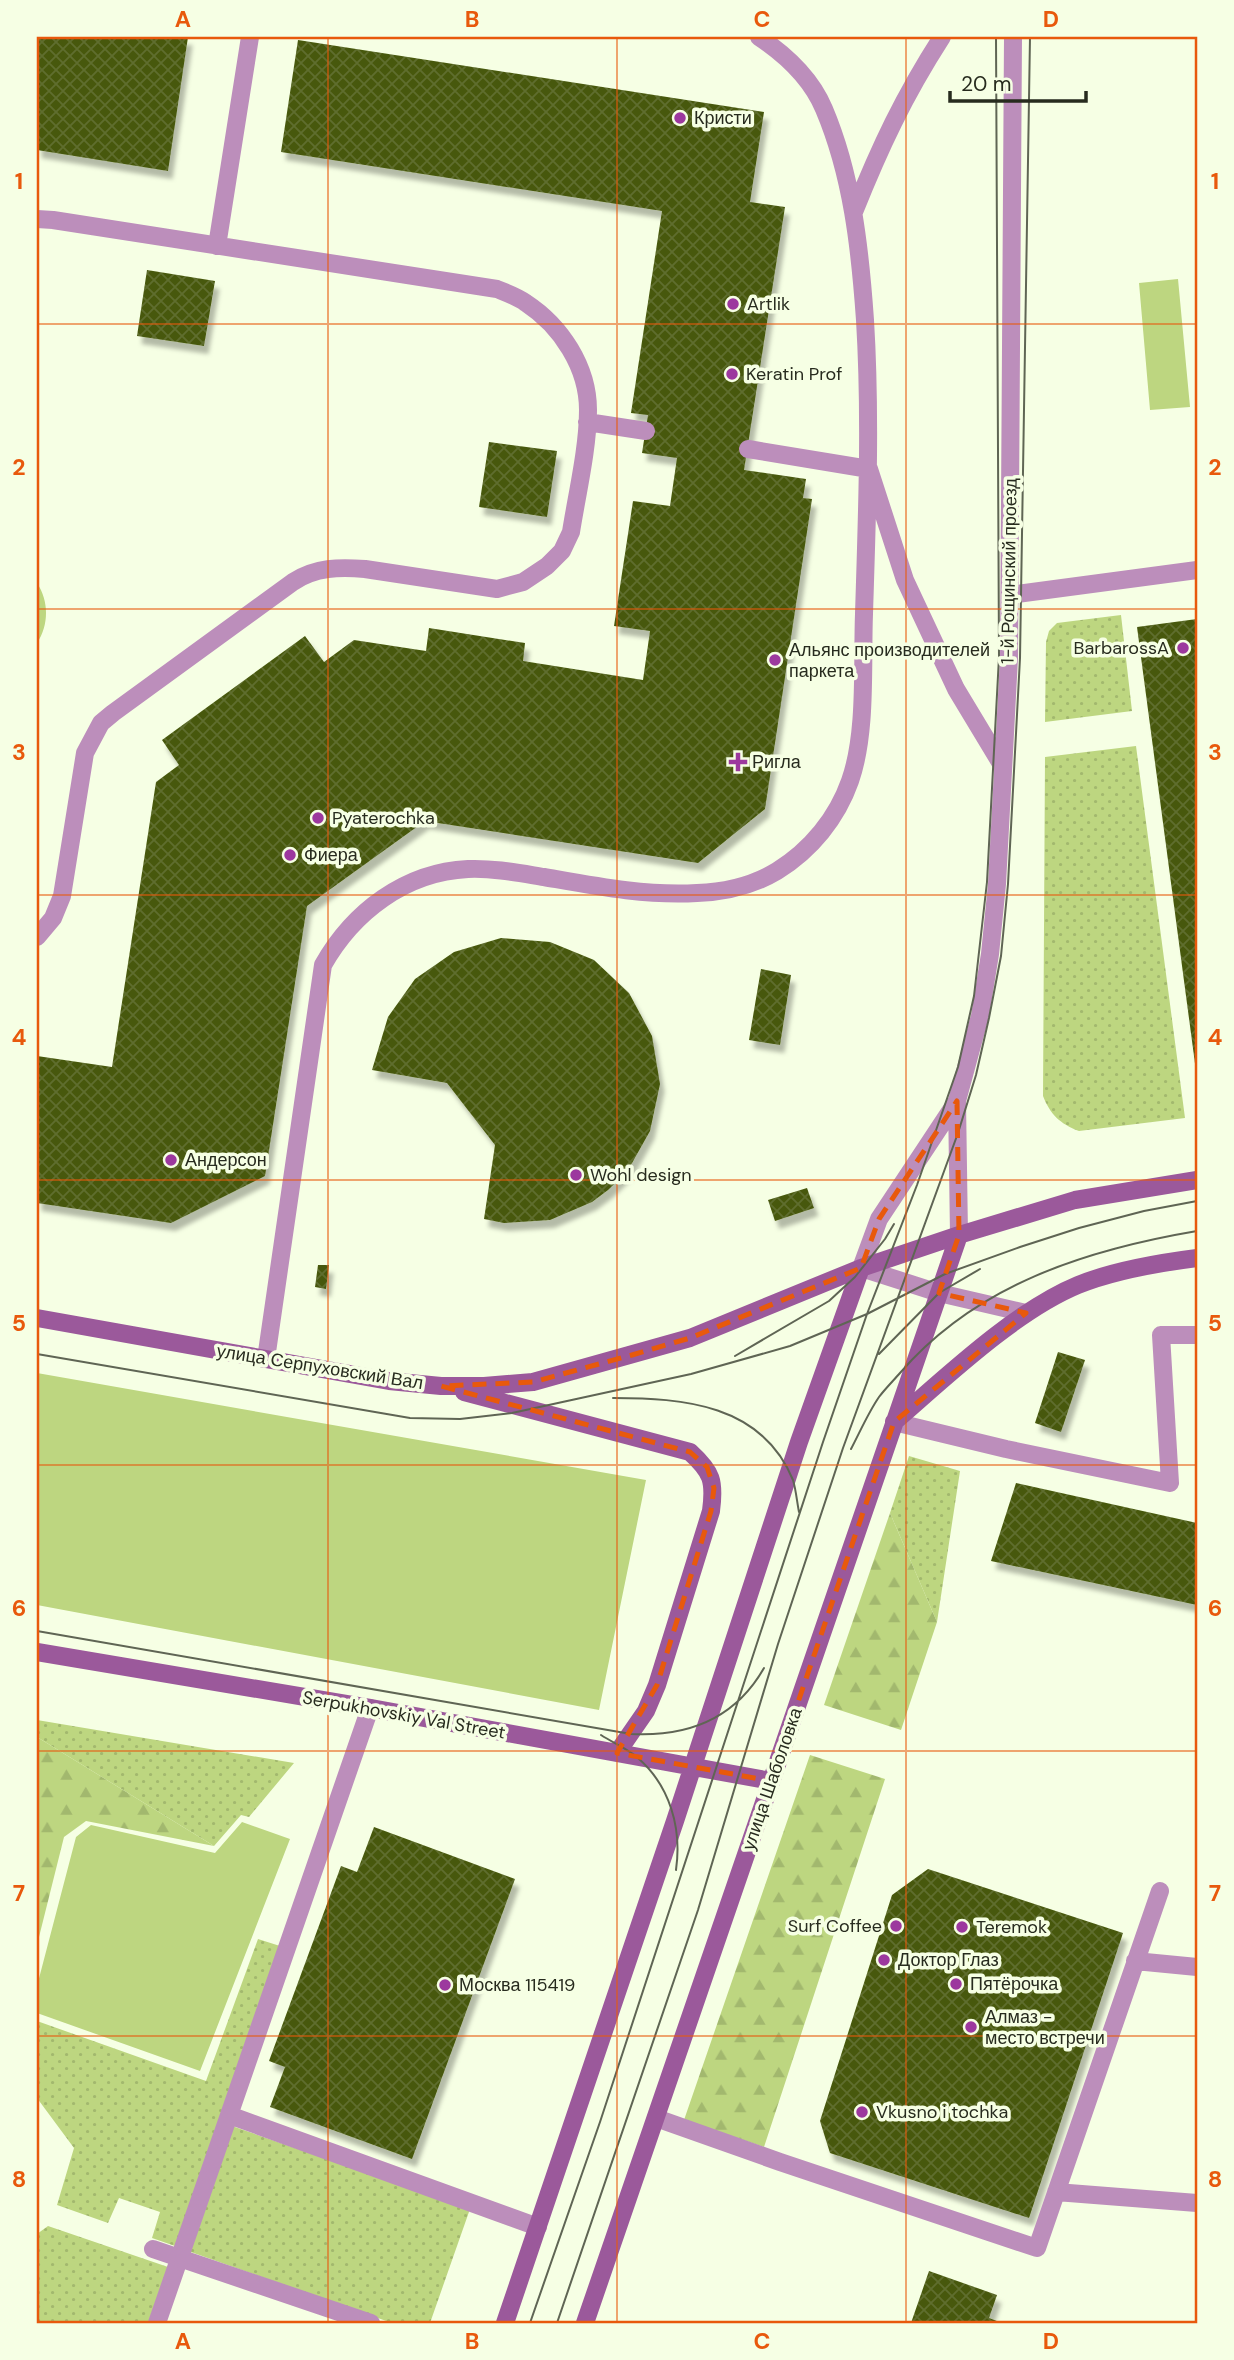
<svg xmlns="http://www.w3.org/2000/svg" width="1234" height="2360" font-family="'DM Sans',sans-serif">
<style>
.grass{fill:url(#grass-dots)}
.forest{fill:url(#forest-firs)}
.park{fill:#bdd680}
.building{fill:url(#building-cross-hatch);filter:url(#shadow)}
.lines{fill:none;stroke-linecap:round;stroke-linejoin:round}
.service{stroke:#bc8ebb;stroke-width:18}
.minor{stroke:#bc8ebb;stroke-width:18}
.tertiary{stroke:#bc8ebb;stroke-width:18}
.secondary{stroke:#9b599b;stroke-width:18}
.tram{stroke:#5f6554;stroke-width:2}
.marked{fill:none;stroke:#e8590c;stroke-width:5;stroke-dasharray:14 9;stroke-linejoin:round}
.grid{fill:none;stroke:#e8590c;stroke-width:2;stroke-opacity:0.55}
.poi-dot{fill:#9c389e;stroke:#f6ffe4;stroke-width:2.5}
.labels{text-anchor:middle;stroke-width:7;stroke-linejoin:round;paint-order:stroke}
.poi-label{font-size:18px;fill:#272b1e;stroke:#f6ffe4;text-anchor:start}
.street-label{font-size:18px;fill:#272b1e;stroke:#f6ffe4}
.neatline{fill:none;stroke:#e8590c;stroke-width:2.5}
.grid-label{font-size:23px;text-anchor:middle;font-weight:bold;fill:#e8590c}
</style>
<defs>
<pattern id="grass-dots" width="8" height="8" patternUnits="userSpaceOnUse" patternTransform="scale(1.75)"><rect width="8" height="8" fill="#bdd680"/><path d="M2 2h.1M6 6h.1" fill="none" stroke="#a2b86e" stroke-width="1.8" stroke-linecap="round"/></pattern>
<pattern id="forest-firs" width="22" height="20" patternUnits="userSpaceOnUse" patternTransform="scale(1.75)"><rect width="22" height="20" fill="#bdd680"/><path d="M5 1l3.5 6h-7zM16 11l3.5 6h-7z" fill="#a2b86e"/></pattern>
<pattern id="building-cross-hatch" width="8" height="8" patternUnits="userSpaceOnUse" patternTransform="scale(1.75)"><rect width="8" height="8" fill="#47580c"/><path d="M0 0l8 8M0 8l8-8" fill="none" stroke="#5f6d2f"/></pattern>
<filter id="shadow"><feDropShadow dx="4.5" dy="8" stdDeviation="2" flood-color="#0004"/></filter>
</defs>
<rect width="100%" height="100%" fill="#f6ffe4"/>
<path class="grass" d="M1121,615L1132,711L1045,722L1046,642L1049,631L1057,623Z
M1136,746L1185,1118L1079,1131C1060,1124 1050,1114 1043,1096L1045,757Z
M909,1456L960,1471L937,1622L890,1513Z
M37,1720L294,1763L249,1817L241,1815L214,1846L37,1737Z
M258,1939L280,1946L175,2246L152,2238L160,2212L119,2198L108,2223L57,2205L74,2148L37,2098V2021L206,2081Z
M232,2126L470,2209L430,2323H392L188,2251Z
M48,2226L168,2267L148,2323H37V2234Z"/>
<path class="forest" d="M890,1513L937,1622L901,1730L824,1705Z
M37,1737L214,1846L86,1821L64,1837L37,1945Z
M810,1755L885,1779L764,2147L684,2120Z"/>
<path class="park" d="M1178,279L1190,407L1150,410L1139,283Z
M37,583C49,601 49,625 37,643Z
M37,1373L646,1480L599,1710L37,1605Z
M242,1822L290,1839L200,2071L37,2013V1986L76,1837L91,1825L215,1853Z"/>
<path class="building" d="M37,37H188L168,171L37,150Z
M298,40L764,112L750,202L785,207L744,470L806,479L803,498L812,499L765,809L698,863L425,821L307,906L265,1176L171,1223L37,1203V1056L112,1067L156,782L179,765L162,740L305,636L324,662L354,640L426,651L429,628L525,643L523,661L643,680L650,631L614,626L633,501L670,506L677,458L642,453L648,415L631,413L662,211L281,152Z
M147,270L215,281L204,346L137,336Z
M489,442L557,451L547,517L479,507Z
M1197,619V1071H1196L1137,627Z
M501,938L550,942L594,960L629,993L652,1036L660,1084L650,1131L627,1172L608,1190L592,1202L550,1220L504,1223L484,1219L495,1145L447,1083L372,1070L388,1017L415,979L454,952Z
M761,969L791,975L780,1045L749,1040Z
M807,1188L814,1208L775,1221L768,1200Z
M318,1265H329L326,1289L315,1287Z
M1058,1352L1085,1360L1061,1432L1035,1423Z
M1016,1483L1197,1523V1605L991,1561Z
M374,1827L515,1879L412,2159L270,2107L285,2067L269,2061L341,1866L357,1872Z
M928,1869L1123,1933L1029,2218L830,2153L820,2121L892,1895Z
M929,2271L997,2295L989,2318L1002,2323H911Z"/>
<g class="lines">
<path class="service" d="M854,212C880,147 904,96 942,37
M37,219L53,220L497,289C507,293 518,297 526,303C561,326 588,367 588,410C588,448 577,494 571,532L562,551L547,566L523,582L497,589L365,569C340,567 315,567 293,582L113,713L101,723L85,753L62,896L53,918L37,937
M217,246L250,37
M587,422L646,431
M748,449L869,469L905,580L956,689L1003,767
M266,1359L323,965C353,912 405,872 468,869C494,868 519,873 544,877C595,886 645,896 697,893C726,892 752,886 777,871C811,850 837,818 850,781C867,733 862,665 864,614C867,516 871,418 865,320C860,248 852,175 824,109C811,78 786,55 759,37
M894,1422L1006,1449L1170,1483L1161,1335H1197
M1135,1961L1197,1967
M229,2115L538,2227
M656,2118L780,2162L1037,2248L1160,1891
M1056,2192L1197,2203
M153,2249L371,2323
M157,2323L370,1708"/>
<path class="minor" d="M1010,595L1197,570"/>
<path class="tertiary" d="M1013,37L1009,658L997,884L990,954L980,1016L957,1101L879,1219L861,1268L939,1293L1026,1313
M957,1101L959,1235"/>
<path class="secondary" d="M37,1318L389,1381L441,1386H484L533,1382L690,1338L861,1268L959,1235L1075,1200L1197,1180
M464,1392L690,1452C712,1472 715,1481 711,1511L657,1685L646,1711L617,1753
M894,1422C946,1377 1015,1311 1078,1285C1115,1270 1158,1263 1197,1258
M37,1652L370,1708L771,1781
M505,2323L675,1821L799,1442L861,1268
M585,2323L959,1235"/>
<path class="tram" d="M37,1354L410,1418L460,1419L512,1413L691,1374L790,1346L867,1314L945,1274L1020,1247L1079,1228L1144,1211L1197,1201
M879,1354L939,1293L980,1269
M735,1356L829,1301L855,1277L885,1239L894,1224
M613,1398C683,1398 762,1404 793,1480C796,1490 797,1502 799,1512
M851,1449C860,1432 868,1413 879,1397C885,1389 893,1381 900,1373C976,1285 1085,1250 1197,1231
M37,1631L631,1734C688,1737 735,1719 764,1668
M601,1735C613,1743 627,1748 638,1758C670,1786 682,1828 676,1870
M530,2323L600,2122L823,1442L867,1314L917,1185L958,1067L974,996L987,882L999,657L996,37
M557,2323L698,1910L778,1644L843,1448L958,1133L976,1075L989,1018L1001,956L1008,884L1020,658L1030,37"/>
</g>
<path class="marked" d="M957,1101L959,1235L939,1293L1026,1313L894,1422L771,1781L617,1753L657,1685L711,1511L714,1488L707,1467L690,1452L441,1386L533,1382L632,1355L690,1338L861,1268L879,1219Z"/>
<path class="grid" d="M328,37V2323M617,37V2323M906,37V2323M37,324H1197M37,609H1197M37,895H1197M37,1180H1197M37,1465H1197M37,1751H1197M37,2036H1197"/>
<g class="poi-dot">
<circle cx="680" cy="118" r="7"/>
<circle cx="733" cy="304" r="7"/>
<circle cx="732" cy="374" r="7"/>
<circle cx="1183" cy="648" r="7"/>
<circle cx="775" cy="660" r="7"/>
<path d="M734.5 751.5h7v7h7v7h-7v7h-7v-7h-7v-7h7z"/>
<circle cx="318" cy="818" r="7"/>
<circle cx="290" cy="855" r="7"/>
<circle cx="171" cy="1160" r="7"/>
<circle cx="576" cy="1175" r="7"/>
<circle cx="896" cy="1926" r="7"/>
<circle cx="962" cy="1927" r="7"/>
<circle cx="884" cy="1960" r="7"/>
<circle cx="956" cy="1984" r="7"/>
<circle cx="445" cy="1985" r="7"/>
<circle cx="971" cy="2027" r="7"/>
<circle cx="862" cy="2112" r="7"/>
</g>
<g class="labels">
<g class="poi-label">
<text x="694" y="124">Кристи</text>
<text x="747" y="310">Artlik</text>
<text x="746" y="380">Keratin Prof</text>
<text x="1169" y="654" text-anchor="end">BarbarossA</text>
<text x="789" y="656">Альянс производителей<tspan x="789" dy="21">паркета</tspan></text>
<text x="752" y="768">Ригла</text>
<text x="332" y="824">Pyaterochka</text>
<text x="304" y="861">Фиера</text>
<text x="185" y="1166">Андерсон</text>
<text x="590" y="1181">Wohl design</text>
<text x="882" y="1932" text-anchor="end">Surf Coffee</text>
<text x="976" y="1933">Teremok</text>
<text x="898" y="1966">Доктор Глаз</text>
<text x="970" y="1990">Пятёрочка</text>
<text x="459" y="1991">Москва 115419</text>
<text x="985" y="2023">Алмаз -<tspan x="985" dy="21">место встречи</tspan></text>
<text x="876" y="2118">Vkusno i tochka</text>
</g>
<g class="street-label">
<text transform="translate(1009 571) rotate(-89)" y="6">1-й Рощинский проезд</text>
<text transform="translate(320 1367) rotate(9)" y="6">улица Серпуховский Вал</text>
<text transform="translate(404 1715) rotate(10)" y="6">Serpukhovskiy Val Street</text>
<text transform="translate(772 1779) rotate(-71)" y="6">улица Шаболовка</text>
</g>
</g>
<rect width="1234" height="2360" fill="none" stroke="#f6ffe4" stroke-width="77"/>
<path d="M950 91v10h136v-10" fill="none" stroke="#272b1e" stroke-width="3.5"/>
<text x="961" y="91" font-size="21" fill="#272b1e" stroke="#f6ffe4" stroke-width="5" paint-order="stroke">20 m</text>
<rect x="38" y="38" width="1158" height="2284" class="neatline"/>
<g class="grid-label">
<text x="183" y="27">A</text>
<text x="472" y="27">B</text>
<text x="762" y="27">C</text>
<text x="1051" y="27">D</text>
<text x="19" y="189">1</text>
<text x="1215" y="189">1</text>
<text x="19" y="475">2</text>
<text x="1215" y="475">2</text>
<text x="19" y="760">3</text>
<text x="1215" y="760">3</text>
<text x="19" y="1045">4</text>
<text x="1215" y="1045">4</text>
<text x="19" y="1331">5</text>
<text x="1215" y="1331">5</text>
<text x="19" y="1616">6</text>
<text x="1215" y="1616">6</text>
<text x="19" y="1901">7</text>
<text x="1215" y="1901">7</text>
<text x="19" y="2187">8</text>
<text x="1215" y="2187">8</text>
<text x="183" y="2349">A</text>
<text x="472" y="2349">B</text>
<text x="762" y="2349">C</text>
<text x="1051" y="2349">D</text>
</g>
</svg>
